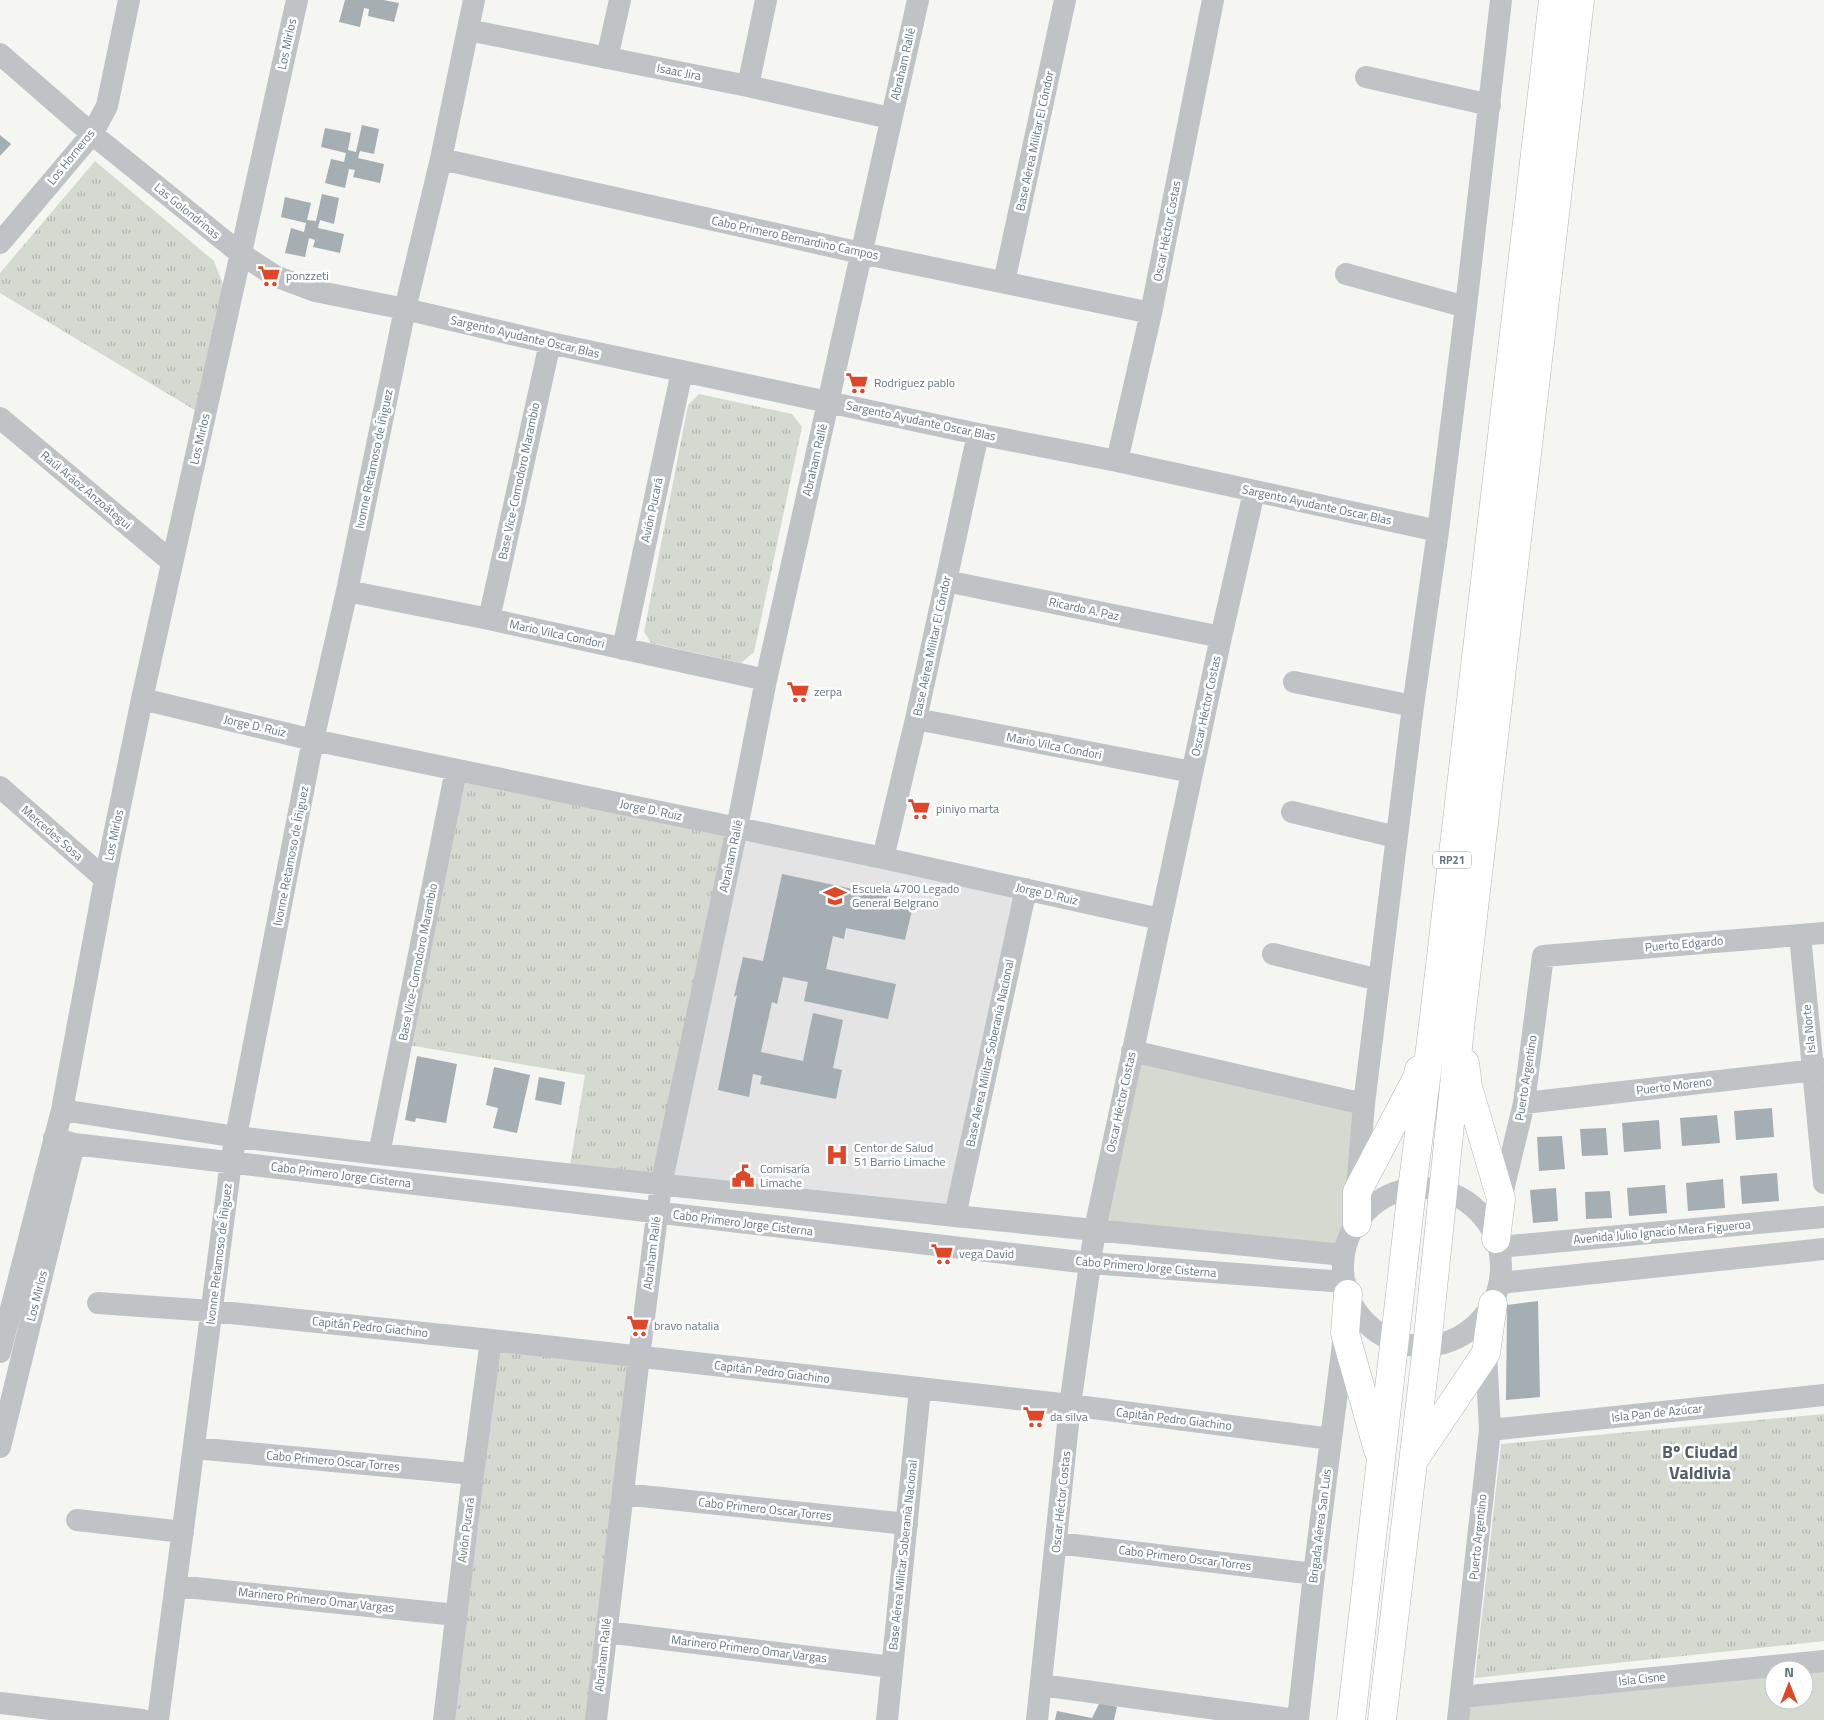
<svg xmlns="http://www.w3.org/2000/svg" width="1824" height="1720" font-family="'Titillium Web',sans-serif">
<style>
.built{fill:#e3e4e3}
.green{fill:#d5dad1;fill-rule:evenodd}
.park{fill:url(#park-tufts)}
.building{fill:#a5aeb3}
.lines{fill:none;stroke-linecap:round;stroke-linejoin:round}
.major-casing{stroke:#b0b5b9;stroke-width:29}
.minor{stroke:#bfc3c6;stroke-width:22}
.major{stroke:#fff;stroke-width:28}
.labels{text-anchor:middle;stroke-width:5;stroke-linejoin:round;paint-order:stroke}
.shield{fill:#fff;stroke:#93a0a8;stroke-width:1}
.shield-label{font-size:11px;font-weight:bold;fill:#657782}
.street-label{font-size:12px;fill:#657782;stroke:#fff}
.poi-label{font-size:12px;fill:#657782;stroke:#fff;text-anchor:start}
.district-label{font-size:18px;font-weight:bold;fill:#536067;stroke:#fff}
</style>
<defs>
<pattern id="park-tufts" width="24" height="20" patternUnits="userSpaceOnUse" patternTransform="scale(1.25)"><rect width="24" height="20" fill="#d5dad1"/><path d="M3 7l-1-3M5 7V3M7 7l1-3M15 17l-1-3M17 17v-4M19 17l1-3" fill="none" stroke="#b0b6af"/></pattern>
</defs>
<rect width="100%" height="100%" fill="#f5f5f2"/>
<path class="built" d="M741,835L1022,892L952,1211L665,1182Z"/>
<path class="green" d="M1134,1054L1363,1105L1354,1222L1343,1253L1095,1229Z
M1824,1663V1720H1461L1463,1699ZM1774,1670H1804V1700H1774Z"/>
<path class="park" d="M95,161L214,261L223,284L198,412L0,293V273Z
M699,394L792,414L802,427L754,652L741,663L651,643L644,632L688,405Z
M457,771L736,828L658,1181L569,1171L585,1075L402,1044Z
M492,1341L638,1358L595,1720H445Z
M1824,1414V1641L1475,1678L1501,1444Z"/>
<path class="building" d="M345,0H383L399,3L394,22L368,16L369,9L364,8L360,27L339,22Z
M362,125L379,129L374,154L360,151L358,158L384,164L380,183L353,177L355,170L349,169L345,188L325,183L331,159L344,162L346,153L321,147L325,128L351,133L348,150L356,152Z
M0,135L11,144L0,156Z
M322,194L339,198L334,224L320,220L318,228L344,234L340,253L313,247L315,240L309,238L305,257L285,253L291,228L304,232L306,223L281,217L285,197L311,203L307,220L316,221Z
M782,874L914,902L905,940L846,928L844,939L833,936L826,969L896,984L888,1019L804,1001L808,982L783,977L777,1004L772,1002L761,1052L803,1061L813,1013L843,1020L833,1068L842,1070L836,1099L760,1084L762,1076L753,1074L749,1097L718,1090L737,995L734,997L743,957L763,961Z
M417,1056L457,1064L446,1123L416,1118L415,1122L405,1120Z
M494,1067L530,1075L517,1133L493,1128L498,1108L486,1105Z
M539,1077L565,1082L561,1105L535,1100Z
M1772,1108L1774,1137L1736,1140L1734,1111Z
M1717,1115L1720,1143L1682,1146L1680,1118Z
M1659,1120L1661,1149L1624,1152L1622,1123Z
M1606,1128L1608,1155L1582,1156L1580,1129Z
M1562,1136L1565,1169L1539,1171L1537,1137Z
M1777,1173L1779,1201L1742,1204L1740,1176Z
M1723,1179L1725,1208L1688,1211L1686,1183Z
M1665,1185L1667,1213L1629,1216L1627,1188Z
M1556,1188L1558,1221L1533,1223L1530,1190Z
M1610,1191L1612,1218L1586,1219L1585,1192Z
M1538,1301L1540,1397L1506,1400L1507,1305Z
M1100,1702L1117,1707L1114,1720H1055L1057,1711L1092,1718Z"/>
<g class="lines">
<defs>
<path id="major" d="M1465,1063L1468,1087L1501,1199L1496,1239
M1357,1223V1192L1417,1078L1419,1070
M1348,1294L1345,1333L1378,1450
M1416,1457L1486,1353L1493,1304
M1351,1720L1412,1189L1433,1025L1553,0
M1382,1720L1427,1346L1460,1028L1580,0"/>
</defs>
<use href="#major" class="major-casing"/>
<path class="minor" d="M468,30L748,86L890,118
M0,54L92,134L241,254L275,276L315,291L405,309L550,343L978,434L1117,461L1438,531
M607,58L620,0
M1366,77L1490,105
M748,86L766,0
M441,159L861,253L1151,313
M0,243L92,134L107,106L129,0
M1346,274L1466,307
M1004,282L1065,0
M0,418L172,562
M1117,461L1151,313L1213,0
M946,581L1221,637
M347,591L489,619L766,680
M489,619L550,343
M623,649L682,371
M1294,682L1413,706
M142,699L313,740L883,858L1160,919
M916,719L1192,772
M0,787L105,879
M1292,812L1396,837
M883,858L916,719L978,434
M1800,935L1824,1183
M1273,954L1379,980
M1132,1051L1364,1104
M1524,1103L1824,1069
M62,1110L237,1137L379,1154L955,1216L1344,1255
M54,1138L74,1144L1089,1263L1345,1282
M379,1154L456,770
M1357,1188L1364,1104L1413,706L1438,531L1466,307L1501,0
M1343 1267a79 79 0 1 1 158 0a79 79 0 1 1-158 0Z
M1501,1199L1524,1103L1543,956L1824,933
M955,1216L1026,889
M1499,1247L1824,1217
M1500,1283L1824,1249
M98,1303L212,1311L491,1340L1070,1405L1331,1439
M0,1352L62,1110L105,879L142,699L297,0
M1490,1430L1824,1395
M0,1447L74,1144
M194,1448L473,1474
M623,1494L907,1524
M77,1520L183,1532
M1057,1543L1314,1574
M176,1586L456,1615
M606,1632L892,1667
M1041,1685L1297,1720
M1461,1697L1824,1661
M0,1703L142,1720
M158,1720L231,1162L313,740L347,591L405,309L441,159L474,0
M444,1720L473,1474L491,1340
M596,1720L639,1357L661,1185L737,828L766,680L918,0
M887,1720L920,1389
M1037,1720L1070,1405L1095,1229L1221,637L1254,492
M1298,1720L1314,1574L1344,1336
M1458,1720L1490,1430L1486,1353"/>
<use href="#major" class="major"/>
</g>
<defs>
<symbol id="supermarket-bare" viewBox="-9 -9 18 18"><path d="M-6-5.5h2.5l.6 2H6L4.5 2H-2.5L-4.4-4H-6ZM-1.5 3.2a1.3 1.3 0 1 0 .1 0ZM3 3.2a1.3 1.3 0 1 0 .1 0Z" fill="#de4829" stroke="#fff" stroke-width="2.5" paint-order="stroke"/></symbol>
<symbol id="school-bare" viewBox="-9 -9 18 18"><path d="M0-5L7-2L0 1L-7-2ZM-4 1L0 2.5L4 1V4Q0 6-4 4Z" fill="#de4829" stroke="#fff" stroke-width="2.5" paint-order="stroke"/></symbol>
<symbol id="hospital-bare" viewBox="-9 -9 18 18"><path d="M-5-5h3v3.5h4V-5h3V5h-3V1.5h-4V5h-3Z" fill="#de4829" stroke="#fff" stroke-width="2.5" paint-order="stroke"/></symbol>
<symbol id="civic-bare" viewBox="-9 -9 18 18"><path d="M-.6-6.5H3V-4.5H.6V-3L4-1V1h2V6H-6V1h2V-1L-.6-3ZM-1.2 2.5V6h2.4V2.5Z" fill="#de4829" stroke="#fff" stroke-width="2.5" paint-order="stroke"/></symbol>
</defs>
<g fill-rule="evenodd">
<use href="#supermarket-bare" x="253" y="260" width="32" height="32"/>
<use href="#supermarket-bare" x="841" y="367" width="32" height="32"/>
<use href="#supermarket-bare" x="782" y="676" width="32" height="32"/>
<use href="#supermarket-bare" x="903" y="793" width="32" height="32"/>
<use href="#school-bare" x="819" y="880" width="32" height="32"/>
<use href="#hospital-bare" x="821" y="1139" width="32" height="32"/>
<use href="#civic-bare" x="727" y="1160" width="32" height="32"/>
<use href="#supermarket-bare" x="926" y="1238" width="32" height="32"/>
<use href="#supermarket-bare" x="622" y="1310" width="32" height="32"/>
<use href="#supermarket-bare" x="1018" y="1401" width="32" height="32"/>
</g>
<g class="labels">
<rect class="shield" x="1433" y="851.5" width="38" height="17" rx="4"/>
<g class="shield-label">
<text x="1452" y="864">RP21</text>
</g>
<g class="street-label">
<text transform="translate(287 44) rotate(-78)" y="4">Los Mirlos</text>
<text transform="translate(903 64) rotate(-77)" y="4">Abraham Rallé</text>
<text transform="translate(679 72) rotate(11)" y="4">Isaac Jira</text>
<text transform="translate(1035 141) rotate(-78)" y="4">Base Aérea Militar El Cóndor</text>
<text transform="translate(71 157) rotate(-51)" y="4">Los Horneros</text>
<text transform="translate(187 211) rotate(39)" y="4">Las Golondrinas</text>
<text transform="translate(1167 231) rotate(-79)" y="4">Oscar Héctor Costas</text>
<text transform="translate(795 238) rotate(12)" y="4">Cabo Primero Bernardino Campos</text>
<text transform="translate(525 337) rotate(13)" y="4">Sargento Ayudante Oscar Blas</text>
<text transform="translate(921 421) rotate(12)" y="4">Sargento Ayudante Oscar Blas</text>
<text transform="translate(200 439) rotate(-77)" y="4">Los Mirlos</text>
<text transform="translate(374 459) rotate(-78)" y="4">Ivonne Retamoso de Íñiguez</text>
<text transform="translate(815 460) rotate(-77)" y="4">Abraham Rallé</text>
<text transform="translate(519 481) rotate(-78)" y="4">Base Vice-Comodoro Marambio</text>
<text transform="translate(86 490) rotate(40)" y="4">Raúl Aráoz Anzoátegui</text>
<text transform="translate(1317 505) rotate(12)" y="4">Sargento Ayudante Oscar Blas</text>
<text transform="translate(652 510) rotate(-78)" y="4">Avión Pucará</text>
<text transform="translate(1084 609) rotate(12)" y="4">Ricardo A. Paz</text>
<text transform="translate(557 634) rotate(12)" y="4">Mario Vilca Condori</text>
<text transform="translate(932 646) rotate(-78)" y="4">Base Aérea Militar El Cóndor</text>
<text transform="translate(1206 706) rotate(-78)" y="4">Oscar Héctor Costas</text>
<text transform="translate(255 726) rotate(13)" y="4">Jorge D. Ruiz</text>
<text transform="translate(1054 746) rotate(11)" y="4">Mario Vilca Condori</text>
<text transform="translate(651 810) rotate(12)" y="4">Jorge D. Ruiz</text>
<text transform="translate(52 833) rotate(41)" y="4">Mercedes Sosa</text>
<text transform="translate(114 835) rotate(-78)" y="4">Los Mirlos</text>
<text transform="translate(291 856) rotate(-79)" y="4">Ivonne Retamoso de Íñiguez</text>
<text transform="translate(731 856) rotate(-78)" y="4">Abraham Rallé</text>
<text transform="translate(1047 894) rotate(13)" y="4">Jorge D. Ruiz</text>
<text transform="translate(1684 944) rotate(-5)" y="4">Puerto Edgardo</text>
<text transform="translate(418 962) rotate(-79)" y="4">Base Vice-Comodoro Marambio</text>
<text transform="translate(1809 1029) rotate(-96)" y="4">Isla Norte</text>
<text transform="translate(990 1053) rotate(-78)" y="4">Base Aérea Militar Soberanía Nacional</text>
<text transform="translate(1526 1078) rotate(-81)" y="4">Puerto Argentino</text>
<text transform="translate(1674 1086) rotate(-7)" y="4">Puerto Moreno</text>
<text transform="translate(1121 1102) rotate(-78)" y="4">Oscar Héctor Costas</text>
<text transform="translate(341 1175) rotate(7)" y="4">Cabo Primero Jorge Cisterna</text>
<text transform="translate(743 1223) rotate(7)" y="4">Cabo Primero Jorge Cisterna</text>
<text transform="translate(1662 1232) rotate(-5)" y="4">Avenida Julio Ignacio Mera Figueroa</text>
<text transform="translate(652 1253) rotate(-83)" y="4">Abraham Rallé</text>
<text transform="translate(219 1254) rotate(-83)" y="4">Ivonne Retamoso de Íñiguez</text>
<text transform="translate(1146 1267) rotate(5)" y="4">Cabo Primero Jorge Cisterna</text>
<text transform="translate(37 1296) rotate(-76)" y="4">Los Mirlos</text>
<text transform="translate(370 1327) rotate(6)" y="4">Capitán Pedro Giachino</text>
<text transform="translate(772 1372) rotate(7)" y="4">Capitán Pedro Giachino</text>
<text transform="translate(1657 1413) rotate(-6)" y="4">Isla Pan de Azúcar</text>
<text transform="translate(1174 1419) rotate(7)" y="4">Capitán Pedro Giachino</text>
<text transform="translate(333 1461) rotate(5)" y="4">Cabo Primero Oscar Torres</text>
<text transform="translate(1061 1502) rotate(-84)" y="4">Oscar Héctor Costas</text>
<text transform="translate(765 1509) rotate(6)" y="4">Cabo Primero Oscar Torres</text>
<text transform="translate(1320 1526) rotate(-83)" y="4">Brigada Aérea San Luis</text>
<text transform="translate(466 1530) rotate(-83)" y="4">Avión Pucará</text>
<text transform="translate(1478 1537) rotate(-84)" y="4">Puerto Argentino</text>
<text transform="translate(903 1555) rotate(-84)" y="4">Base Aérea Militar Soberanía Nacional</text>
<text transform="translate(1185 1558) rotate(7)" y="4">Cabo Primero Oscar Torres</text>
<text transform="translate(316 1600) rotate(6)" y="4">Marinero Primero Omar Vargas</text>
<text transform="translate(749 1649) rotate(7)" y="4">Marinero Primero Omar Vargas</text>
<text transform="translate(603 1655) rotate(-84)" y="4">Abraham Rallé</text>
<text transform="translate(1642 1679) rotate(-6)" y="4">Isla Cisne</text>
</g>
<g class="poi-label">
<text x="286" y="280">ponzzeti</text>
<text x="874" y="387">Rodriguez pablo</text>
<text x="814" y="696">zerpa</text>
<text x="936" y="813">piniyo marta</text>
<text x="852" y="893">Escuela 4700 Legado<tspan x="852" dy="14">General Belgrano</tspan></text>
<text x="854" y="1152">Centor de Salud<tspan x="854" dy="14">51 Barrio Limache</tspan></text>
<text x="760" y="1173">Comisaría<tspan x="760" dy="14">Limache</tspan></text>
<text x="959" y="1258">vega David</text>
<text x="654" y="1330">bravo natalia</text>
<text x="1050" y="1421">da silva</text>
</g>
<g class="district-label">
<text x="1700" y="1458">Bº Ciudad<tspan x="1700" dy="21">Valdivia</tspan></text>
</g>
</g>
<g transform="translate(1789 1685)"><circle r="24" fill="#ffffff" stroke="#c1c9cd"/>
<path d="M0-4L9 19L0 12L-9 19Z" fill="#de4829"/>
<text y="-8" font-size="14" font-weight="bold" text-anchor="middle" fill="#657782">N</text>
</g>
</svg>
